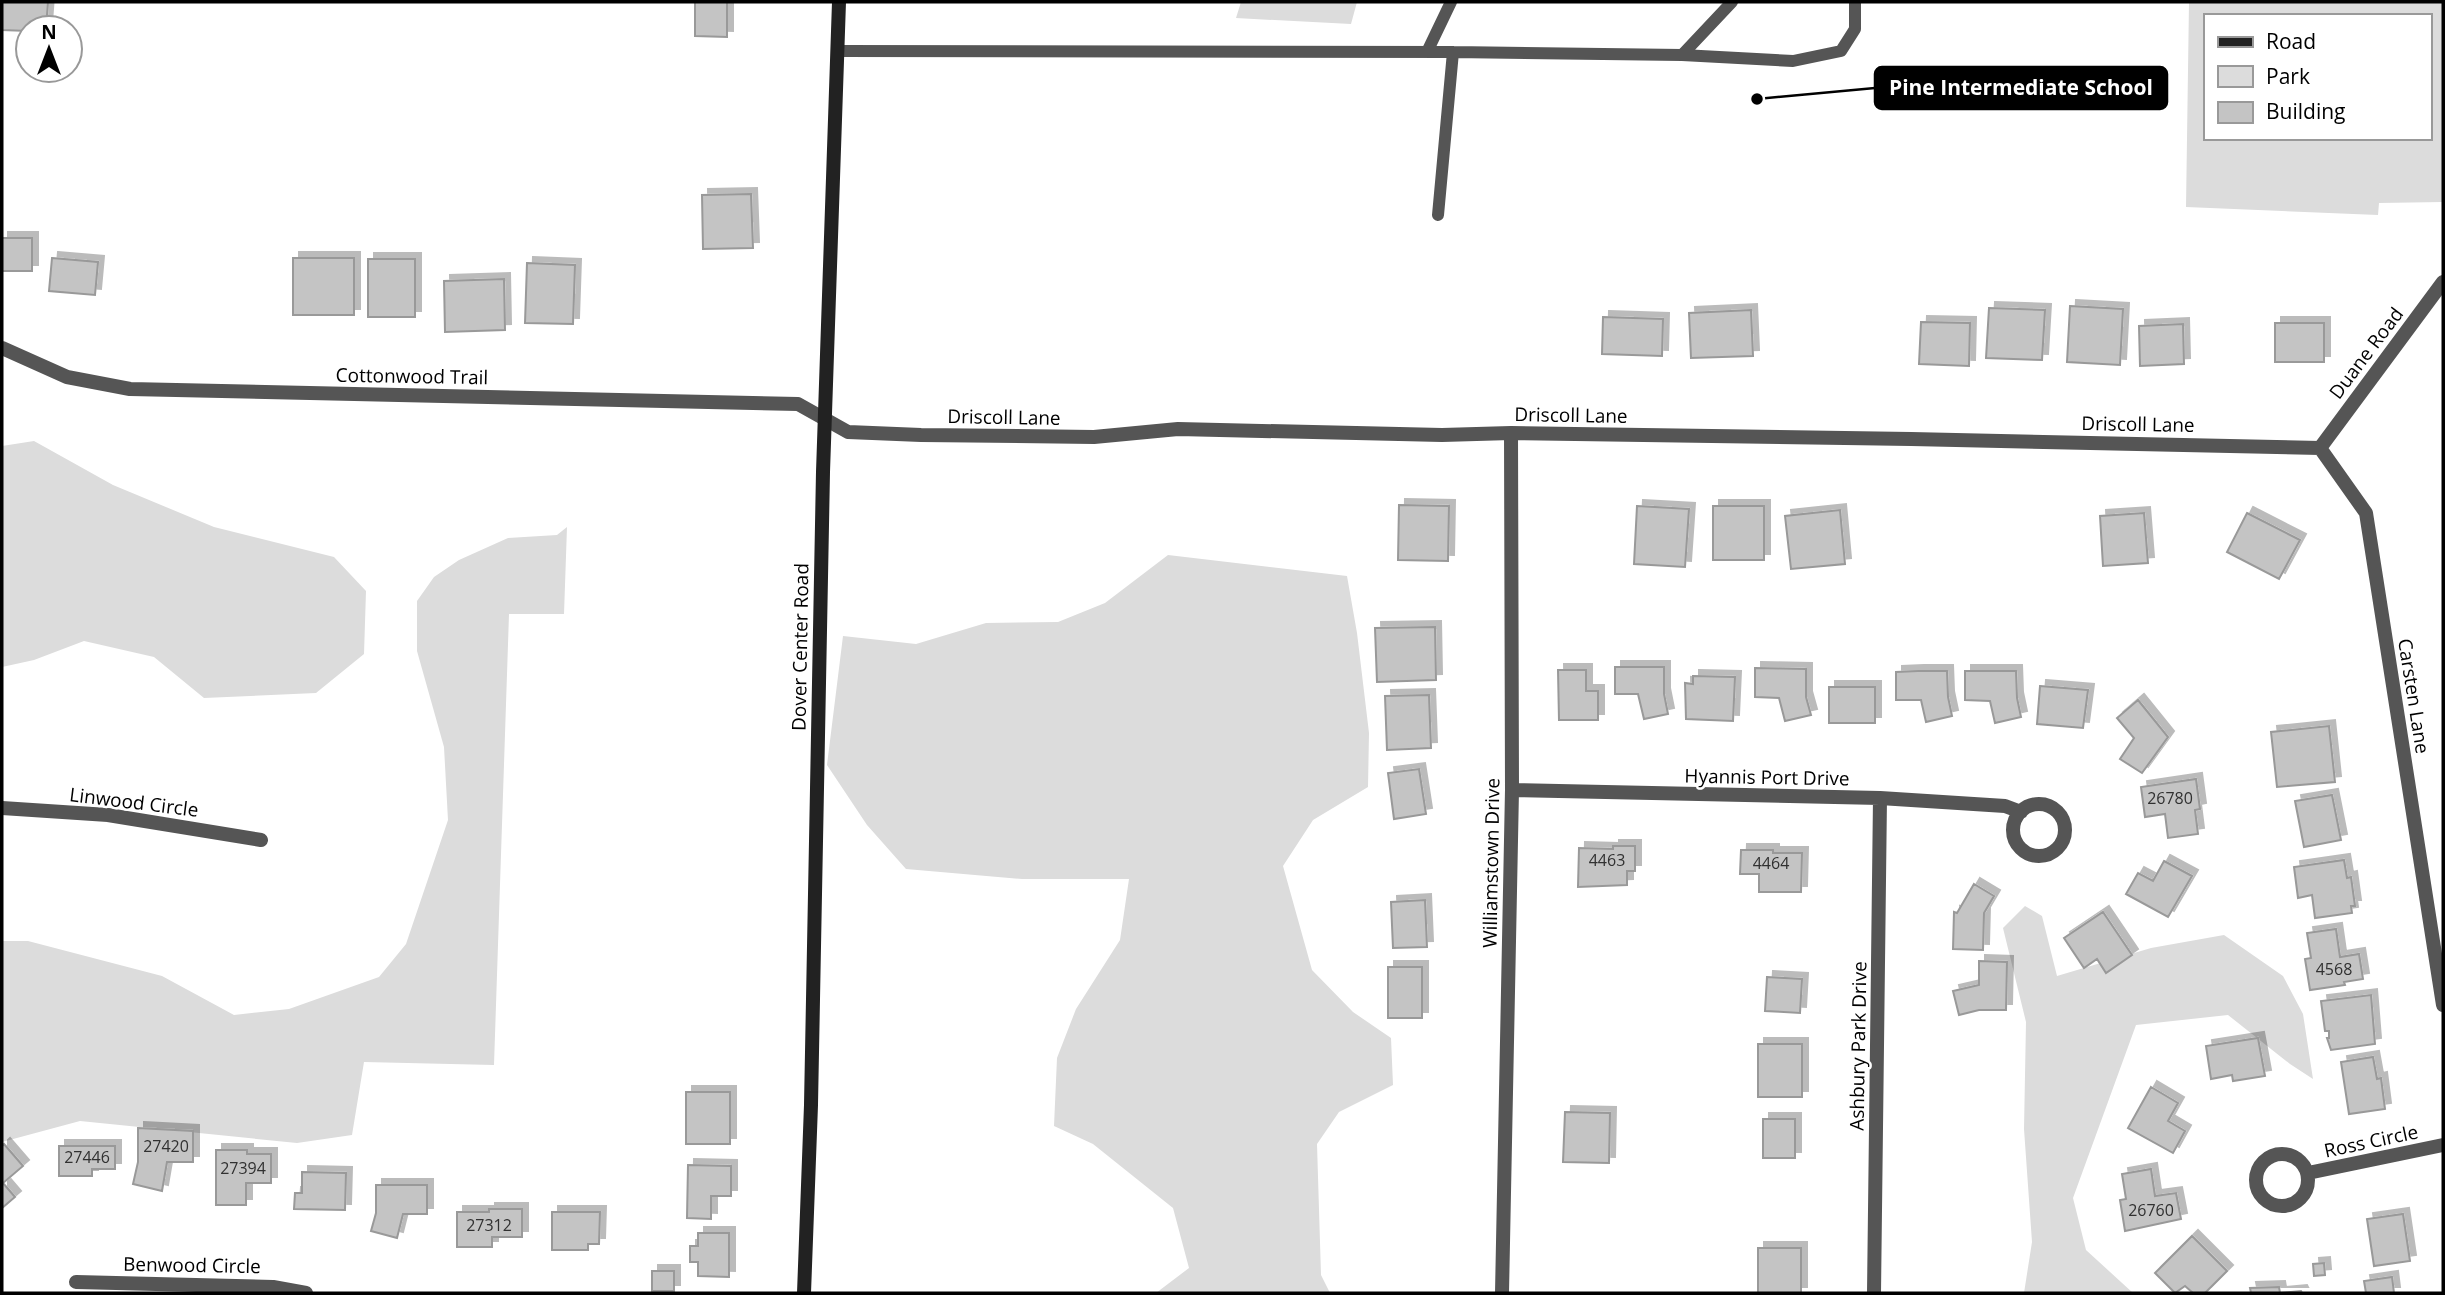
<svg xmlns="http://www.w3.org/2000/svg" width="2445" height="1295" font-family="'Open Sans',sans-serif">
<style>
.green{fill:#dcdcdc;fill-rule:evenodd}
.building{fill:#c4c4c4;stroke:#999;stroke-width:2;filter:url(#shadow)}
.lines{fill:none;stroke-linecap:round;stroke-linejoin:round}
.lane{stroke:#555;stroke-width:12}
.street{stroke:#555;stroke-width:14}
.secondary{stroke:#222;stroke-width:14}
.labels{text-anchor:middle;stroke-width:5;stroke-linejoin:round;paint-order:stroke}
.number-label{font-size:16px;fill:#313131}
.street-label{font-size:19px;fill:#000;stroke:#fff}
.leader{fill:none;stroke:#000;stroke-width:2.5}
.callout-dot{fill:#000;stroke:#fff;stroke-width:2.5}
.callout{fill:#000;stroke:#000;stroke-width:2.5}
.callout-label{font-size:21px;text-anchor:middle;font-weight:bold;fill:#fff}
</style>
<defs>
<filter id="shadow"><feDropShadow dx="6" dy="-6" stdDeviation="0" flood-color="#0004"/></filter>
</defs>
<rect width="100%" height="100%" fill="#fff"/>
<path class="green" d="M1241,2H1357L1351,24L1236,18Z
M2189,2H2443V202L2379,203L2378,215L2186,207ZM2205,16H2429V138H2205Z
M34,441L113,485L214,527L334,557L366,591L364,654L316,693L204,698L154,657L84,641L34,660L2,667V446Z
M567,527L564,614H509L494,1065L364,1062L352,1135L297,1143L80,1121L2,1142V941H28L162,976L234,1015L289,1009L379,977L406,944L448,820L444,747L417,651V601L434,577L459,560L508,538L557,535Z
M1168,555L1347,576L1357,633L1369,733L1368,787L1313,820L1283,866L1312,970L1353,1012L1391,1038L1393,1085L1339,1112L1317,1144L1321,1275L1330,1293H1156L1189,1268L1173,1208L1093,1144L1054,1126L1057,1058L1076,1009L1120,940L1129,879H1022L906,869L867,825L827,765L843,636L916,644L986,623L1058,622L1105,603Z
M2025,906L2042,916L2057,976L2151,948L2224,935L2283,976L2303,1014L2313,1079L2290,1064L2228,1015L2136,1025L2073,1198L2086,1250L2133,1293H2024L2032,1242L2024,1129L2026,1022L2003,928Z"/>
<path class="building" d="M2,2H48L46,28H28V31L2,30Z
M695,2H727V37L695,36Z
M751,194L753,248L703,249L702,195Z
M2,238H32V271H2Z
M52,258L98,262L95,295L49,291Z
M293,258H354V315H293Z
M368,259H415V317H368Z
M527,263L575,265L573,324L525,323Z
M504,279L505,330L445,332L444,281Z
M2070,306L2123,309L2120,365L2067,362Z
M1989,308L2045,310L2042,360L1986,358Z
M1751,310L1753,356L1691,358L1689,313Z
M1603,317L1663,319L1662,356L1602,354Z
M1921,322L1970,323L1969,366L1919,364Z
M2275,323H2324V362H2275Z
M2183,324L2184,364L2140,366L2139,326Z
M1399,505L1449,506L1448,561L1398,560Z
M1637,506L1689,509L1685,567L1634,564Z
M1713,506H1764V560H1713Z
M1840,510L1845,564L1791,569L1785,516Z
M2144,513L2148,563L2103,566L2100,516Z
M2247,513L2300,540L2279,579L2227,552Z
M1435,627L1436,680L1377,682L1375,628Z
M1615,667H1664V694L1668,714L1644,719L1638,694H1615Z
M1755,668L1806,669V697L1811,715L1785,721L1779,698L1755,697Z
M1558,670H1586V691H1598V720H1559Z
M1918,671H1947L1948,697L1952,716L1926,722L1921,700H1896V672Z
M1965,671H2016L2017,698L2021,717L1995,723L1990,701L1965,700Z
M1693,676L1735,677L1733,721L1686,719L1685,683L1693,684Z
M2040,686L2088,690L2083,728L2037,724Z
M1829,687H1875V723H1829Z
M1429,695L1431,748L1387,750L1385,696Z
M2138,700L2168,737L2142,773L2120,759L2134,738L2117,718Z
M2329,726L2335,782L2277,787L2271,732Z
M1419,769L1426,814L1394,819L1388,773Z
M2196,779L2200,809L2195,810L2198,834L2168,838L2165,814L2145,817L2141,787Z
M2332,795L2341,840L2304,847L2295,801Z
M1613,846H1635V871H1627V885L1578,887L1579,848L1613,849Z
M1741,850H1773V853H1802L1801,892H1759V874H1740Z
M2344,860L2347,878L2351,877L2355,906H2351L2352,913L2315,918L2312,895L2298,898L2294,867Z
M2164,861L2192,876L2168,917L2126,894L2138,873L2153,881Z
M1974,884L1994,896L1984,913L1983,950L1953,949L1954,912L1957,913Z
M1425,900L1427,947L1393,948L1391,902Z
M2103,912L2132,955L2106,973L2097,959L2084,968L2064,938Z
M2336,929L2340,957L2359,954L2363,979L2344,982L2345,985L2310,990L2305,959L2311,958L2307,933Z
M1979,961L2007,962L2006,1010H1979L1959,1015L1953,991L1979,985Z
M1388,967H1422V1018H1388Z
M1767,977L1802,979L1800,1013L1765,1011Z
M2371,995L2375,1044L2331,1050L2327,1038H2329V1031H2325L2321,1001Z
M2258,1038L2265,1076L2233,1081L2232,1075L2211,1079L2206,1046Z
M1758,1044H1802V1097H1758Z
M2373,1057L2377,1079L2381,1078L2385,1109L2349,1114L2341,1062Z
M2151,1087L2178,1103L2168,1121L2185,1131L2173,1153L2128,1128Z
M686,1092H730V1144H686Z
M1565,1112L1610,1113L1609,1163L1563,1162Z
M1763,1119H1795V1158H1763Z
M138,1128L193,1131V1162H167L162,1191L133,1184L138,1162Z
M4,1144L23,1166L3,1183L15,1197L2,1208V1146Z
M59,1146H115V1169H92V1176H59Z
M216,1150H247V1154H271V1183H246V1205H216Z
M688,1165L731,1166V1196H711V1219L687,1218Z
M2151,1169L2155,1196L2176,1193L2181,1219L2125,1231L2120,1200L2126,1199L2122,1174Z
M302,1172L346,1173L345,1210L294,1209L295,1193H302Z
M376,1185H427V1214H403L397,1238L371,1231L376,1213Z
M489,1209H522V1237H492V1247H457V1212H489Z
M552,1212H600L599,1244H588V1250H552Z
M2403,1214L2410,1261L2374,1266L2367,1219Z
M698,1233H729V1277L698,1276V1262H690V1246H698Z
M2192,1236L2227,1271L2205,1293H2193L2185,1286L2175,1293L2155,1273Z
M1758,1248H1801V1293H1758Z
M2324,1263L2325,1275L2314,1276L2313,1264Z
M652,1271H674V1291H652Z
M2392,1277L2394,1293H2366L2364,1281Z
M2279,1287L2280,1293L2301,1291L2302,1293H2251L2250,1288Z"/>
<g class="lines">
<path class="lane" d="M1732,2L1682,55L1793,61L1841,51L1855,29V2
M838,51L1453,52L1682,55
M1427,52L1451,2
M1438,215L1453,52"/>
<path class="street" d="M2,348L67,377L130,389L798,404L848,432L921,435L1094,437L1178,429L1442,435L1511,433L1911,439L2320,448
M2320,448L2366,513L2443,1005
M2320,448L2443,282
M1512,790L1880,798L2005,806L2021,812
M2013 830a26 26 0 1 1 52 0a26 26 0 1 1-52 0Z
M2,808L108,815L261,840
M2256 1180a26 26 0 1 1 52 0a26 26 0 1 1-52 0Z
M2308,1173L2443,1145
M76,1282L273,1287L306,1293
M1502,1293L1512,790L1511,433
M1874,1293L1880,798"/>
<path class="secondary" d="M804,1293L811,1105L823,472L839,2"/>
</g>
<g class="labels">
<g class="number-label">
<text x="2170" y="804">26780</text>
<text x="1607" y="866">4463</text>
<text x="1771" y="869">4464</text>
<text x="2334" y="975">4568</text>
<text x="166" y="1152">27420</text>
<text x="87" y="1163">27446</text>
<text x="243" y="1174">27394</text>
<text x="2151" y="1216">26760</text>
<text x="489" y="1231">27312</text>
</g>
<g class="street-label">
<text transform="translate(2366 353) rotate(-53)" y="7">Duane Road</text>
<text transform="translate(412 376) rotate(1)" y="7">Cottonwood Trail</text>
<text transform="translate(1571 415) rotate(1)" y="7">Driscoll Lane</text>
<text transform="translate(1004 417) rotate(1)" y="7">Driscoll Lane</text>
<text transform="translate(2138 424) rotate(1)" y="7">Driscoll Lane</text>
<text transform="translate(800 647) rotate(-89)" y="7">Dover Center Road</text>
<text transform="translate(2414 696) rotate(81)" y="7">Carsten Lane</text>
<text transform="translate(1767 777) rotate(1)" y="7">Hyannis Port Drive</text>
<text transform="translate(134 802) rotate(7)" y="7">Linwood Circle</text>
<text transform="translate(1491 863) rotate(-89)" y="7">Williamstown Drive</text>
<text transform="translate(1858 1046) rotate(-89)" y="7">Ashbury Park Drive</text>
<text transform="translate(2371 1141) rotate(-12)" y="7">Ross Circle</text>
<text transform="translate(192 1265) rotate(1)" y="7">Benwood Circle</text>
</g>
</g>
<path class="leader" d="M1757 99L1875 88"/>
<circle class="callout-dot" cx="1757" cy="99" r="7"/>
<rect class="callout" x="1875" y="67" width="292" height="42" rx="7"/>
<g class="callout-label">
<text x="2021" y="95">Pine Intermediate School</text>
</g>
<rect width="2445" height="1295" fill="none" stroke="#000000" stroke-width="7"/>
<rect x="2204" y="14" width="228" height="126" fill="#ffffff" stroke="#999999" stroke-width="2"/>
<rect x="2218" y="37" width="35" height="10" fill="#222222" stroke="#999999" stroke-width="2"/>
<text x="2266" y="49" font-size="21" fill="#000000">Road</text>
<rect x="2218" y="66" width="35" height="21" fill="#dcdcdc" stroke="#999999" stroke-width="2"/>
<text x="2266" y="84" font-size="21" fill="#000000">Park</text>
<rect x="2218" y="102" width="35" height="21" fill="#c4c4c4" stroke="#999999" stroke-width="2"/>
<text x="2266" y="119" font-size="21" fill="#000000">Building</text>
<g transform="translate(49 49)"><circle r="33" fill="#ffffff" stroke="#999999" stroke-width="2"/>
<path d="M0-5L12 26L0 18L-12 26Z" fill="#000000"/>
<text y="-10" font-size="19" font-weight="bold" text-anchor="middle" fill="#000000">N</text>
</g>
</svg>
